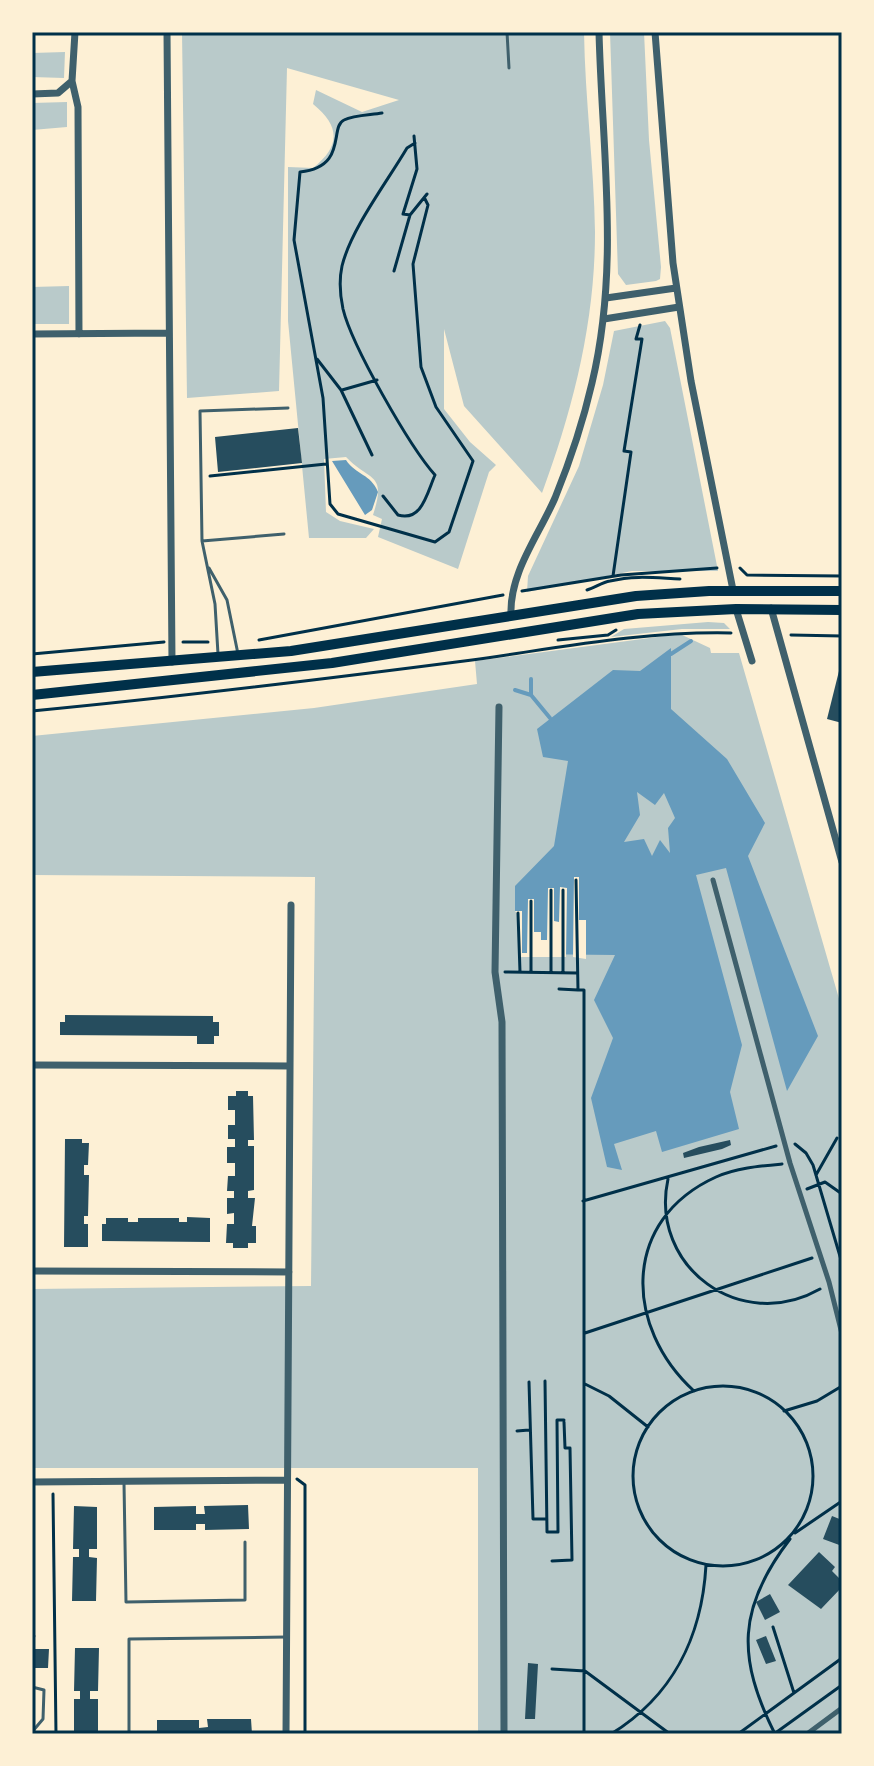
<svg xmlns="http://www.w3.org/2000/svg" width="874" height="1766" font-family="'IBM Plex Sans',sans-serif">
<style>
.green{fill:#b9caca}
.water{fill:#669bbc;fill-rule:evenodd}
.pier{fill:#fdf0d5}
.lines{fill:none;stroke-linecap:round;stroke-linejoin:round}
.stream{stroke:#669bbc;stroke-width:4}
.building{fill:#264d5e}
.path{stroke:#003049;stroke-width:3}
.service{stroke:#3f606c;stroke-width:3}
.pedestrian{stroke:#3f606c;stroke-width:5}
.minor{stroke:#3f606c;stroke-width:7}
.secondary{stroke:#003049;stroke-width:10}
.neatline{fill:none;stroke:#003049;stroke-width:3}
</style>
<rect width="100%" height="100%" fill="#fdf0d5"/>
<path class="green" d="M182,32H584C585,99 594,166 595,232C595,323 573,409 542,493L464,406L444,329V409L470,442L496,465L489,472L458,569L378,537L382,519L373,515C387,472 370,482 346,457L324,459L326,512L340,521L374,529L366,538H309L288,321V167L313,168C341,146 340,126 313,104L316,90L362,112L399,100L287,68L279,391L187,398Z
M610,32H644L649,140L661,267L660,279L656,281L626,285L618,274Z
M65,52L64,78L32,77V53Z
M67,102V127L32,130V103Z
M69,286V324H32V287Z
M665,321L670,328L718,571H632L527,592L528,576L579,466L603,385L614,331Z
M708,622L724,623L730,629H682L611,637L624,629Z
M680,634L710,648L711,653H739L842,1009V1734H478V1468H32V1289L311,1286L315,877L32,875V736L314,708L477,684L475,661Z"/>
<path class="water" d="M346,460C356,475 371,474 378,492L372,510L365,515L332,461Z
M671,648V709L727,759L765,823L748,856L818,1036L787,1091L726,868L696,875L742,1045L730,1092L739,1129L662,1152L656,1131L614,1144L622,1170L607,1167L591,1098L613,1038L594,1000L615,955L522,954V911H515V886L554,846L568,761L543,757L537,729L613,670L640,671ZM637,792L655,805L664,793L675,818L668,828L670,853L660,840L652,856L644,839L624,842L640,815Z"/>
<path class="pier" d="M574,877H579V920H586V959L573,957Z
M560,887L567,888L566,957H519L518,915L515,911H522V953H527L528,899H534V932H541V940H547L548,888H554V921L559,922Z"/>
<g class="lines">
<path class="stream" d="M671,654L691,641
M515,690L531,695L550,718
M531,695V679"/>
</g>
<path class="building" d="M298,428L302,463L218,472L215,437Z
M839,671L842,672V723L827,719Z
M65,1015L213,1016V1022H219V1036H214V1044H197V1036L60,1035V1022H65Z
M236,1091H248V1096H253L254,1140H248V1146H254V1190L248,1191V1198H255L252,1226H256V1243H248V1248H233V1243H226L227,1224H234V1213L227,1214V1198H234V1191H227L228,1176H235V1163H227V1147H235V1139H228V1125H235V1110H228V1096H236Z
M65,1139H82V1143H89L88,1165H84V1175H89L88,1216H84V1224H88V1247H64Z
M730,1140L731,1145L722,1149L684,1158L683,1153L699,1147Z
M187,1217L210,1218V1242L102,1241V1224H106V1218H128V1222H138V1218H179V1222H187Z
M248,1505L249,1529L205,1530V1524H196V1530H154V1507L196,1506V1514H205L204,1506Z
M74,1506L97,1507V1549H89V1557L97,1558L96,1601H72L73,1557H79V1549H73Z
M832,1516L842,1520V1546L823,1539Z
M819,1552L835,1567L832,1571L842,1581V1587L821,1609L788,1585Z
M770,1594L780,1612L765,1620L756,1602Z
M766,1636L776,1661L766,1664L756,1640Z
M75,1648H99L98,1691H90V1699H98V1734H74V1699H80V1691H74Z
M32,1649H49L48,1668H32Z
M528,1663L538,1664L535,1719H525Z
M207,1719H251L252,1734H157V1720H199V1728L208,1727Z"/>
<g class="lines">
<path class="path" d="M382,113C371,115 354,115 344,120C329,127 348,167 300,172L294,240L323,398L330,504L338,514L435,542L449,532L473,461L436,407L421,367L413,264L428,205L425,199
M410,215L403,214L417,169L414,136
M394,271L410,215L427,194
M317,359L341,390L372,455
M342,390L377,380
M210,476L326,464
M383,496L398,515C422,522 427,493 435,475C410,447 352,346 343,309C340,295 339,280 342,266C351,229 387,182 407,148L415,143
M740,568L747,575L842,576
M613,576L631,452L624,451L642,339H636L640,325
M587,590C595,588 602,582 610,581C635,575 656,578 680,579
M522,591L621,575L717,568
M791,635L842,636
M259,640L503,595
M558,640L608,635L616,630
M183,642H208
M32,654L164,642
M32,711C179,697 325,679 472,660C558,648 644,631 731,633
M576,880L578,990H584V1734
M563,890V972
M531,901V972
M518,913L520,972
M505,972L577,973
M551,972V890
M559,989L578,990
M795,1144L806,1153L813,1165L842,1263
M816,1175L837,1138
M668,1179C649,1267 741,1334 820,1289
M807,1189L825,1182L842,1194
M583,1201L776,1146
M585,1333L812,1258
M545,1381L547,1532H558L557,1420H564
M529,1382L533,1519H547
M585,1384L609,1396L648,1427
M633 1476a90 90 0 1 1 180 0a90 90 0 1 1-180 0Z
M694,1391C624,1327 621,1220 716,1177C736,1168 760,1166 782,1164
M784,1411L817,1401L842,1386
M517,1431L529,1430
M297,1479L305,1485V1734
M53,1494L56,1734
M795,1533L842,1501
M552,1561L572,1560L570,1448H565L564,1422
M773,1627L794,1693
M552,1669L585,1671L670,1734
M611,1734C673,1696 702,1636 706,1565
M738,1734L842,1658
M774,1734L842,1685
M775,1734C737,1658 737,1608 790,1539"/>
<path class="service" d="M507,32L509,68
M202,541L284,534
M209,568L227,600L238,654
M218,654L215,604L202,541L200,411L288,408
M124,1483L126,1602L245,1600V1542
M32,1636H34
M32,1687L44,1690L43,1719L32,1732
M129,1734V1639L286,1637"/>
<path class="pedestrian" d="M713,880L790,1163L829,1282L842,1334
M807,1734L842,1708"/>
<path class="minor" d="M167,32L172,662
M655,32L673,263L691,381L733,590
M72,81L78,107L79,334
M32,94L58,93L72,81L75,32
M606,298L676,288
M604,319L679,307
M32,334L169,333
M771,608L842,862
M736,609L752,661
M511,616C509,573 538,537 555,498C570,461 583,422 592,383C620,266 602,150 599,32
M499,707L495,972L502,1022L504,1734
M32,1065L290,1066
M32,1271L289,1272
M32,1482L286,1480
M286,1734L291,905"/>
<path class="secondary" d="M32,672L291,651L636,596L709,591H842
M32,695L332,663L638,614L736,609L842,610"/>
</g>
<rect width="874" height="1766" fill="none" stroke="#fdf0d5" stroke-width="68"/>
<rect x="34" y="34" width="806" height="1698" class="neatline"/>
</svg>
